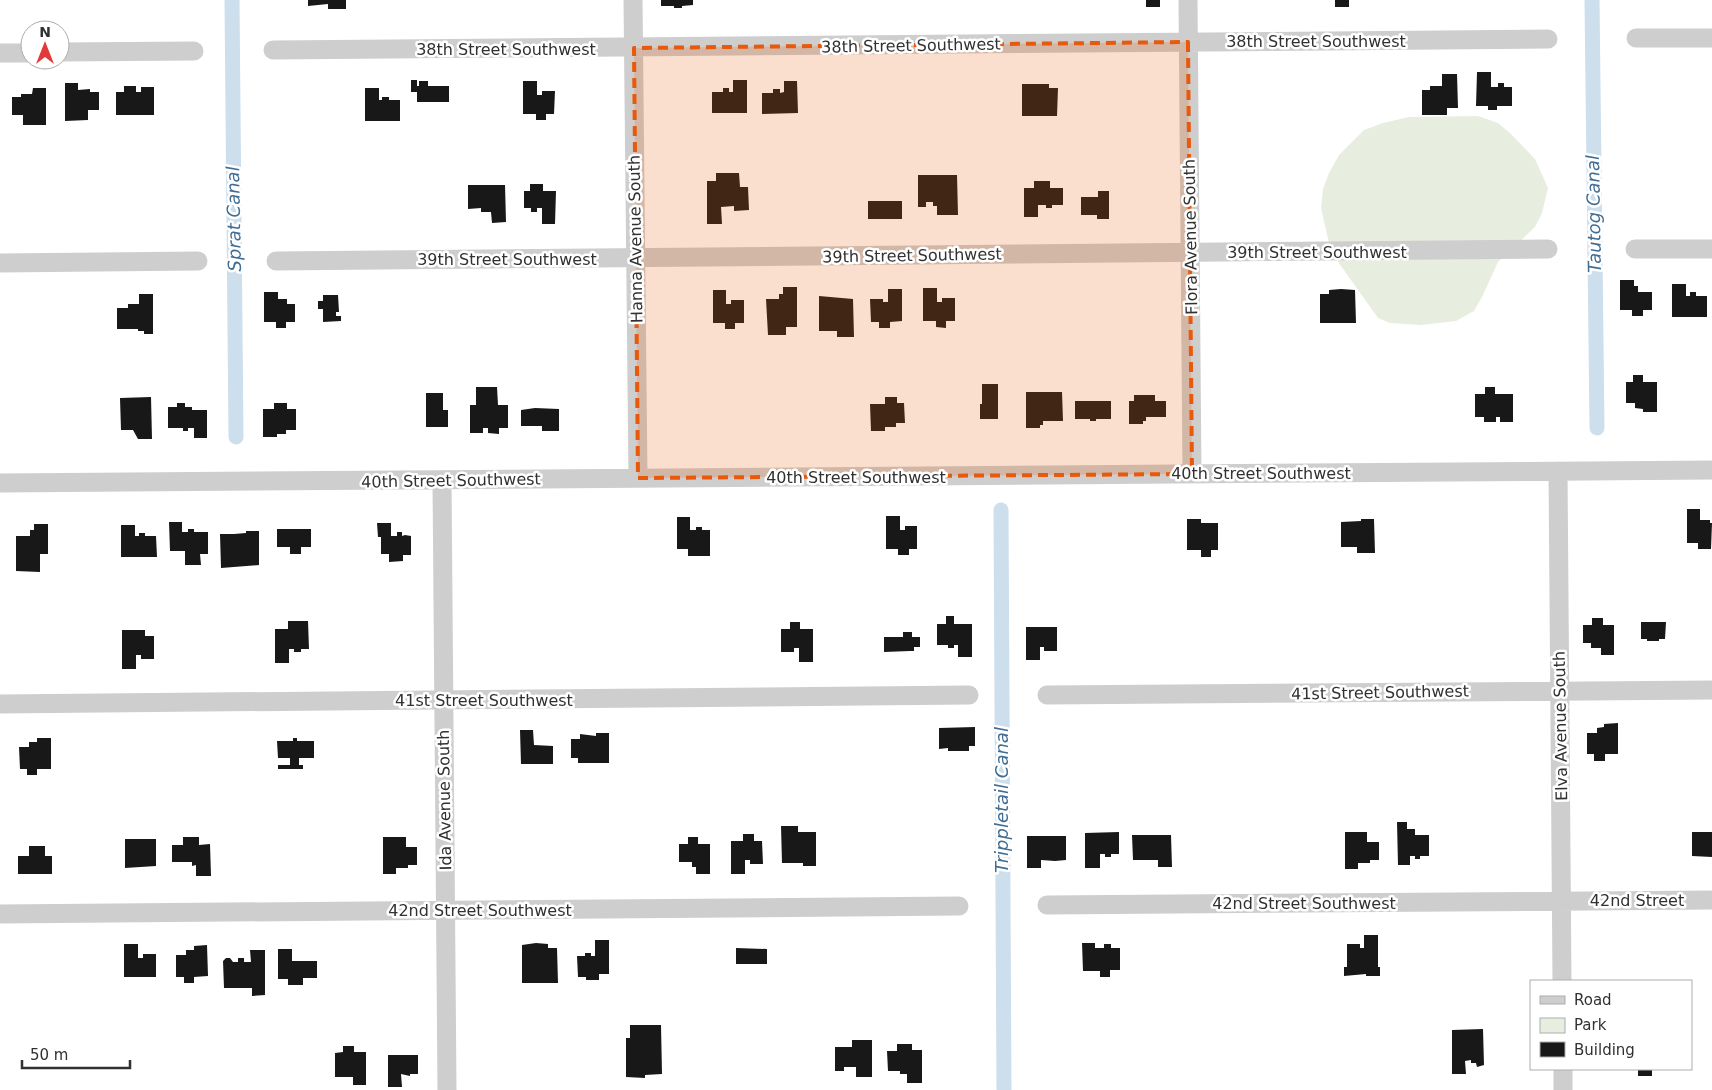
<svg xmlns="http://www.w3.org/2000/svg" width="1712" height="1090" font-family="'DejaVu Sans',sans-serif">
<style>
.green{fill:#e7eee0}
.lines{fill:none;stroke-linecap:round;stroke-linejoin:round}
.canal{stroke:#cddeed;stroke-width:15}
.building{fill:#181818}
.minor{stroke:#cecece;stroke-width:19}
.marked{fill:#e8590c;fill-opacity:0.2;stroke:#e8590c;stroke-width:4;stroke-dasharray:10 6;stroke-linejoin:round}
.labels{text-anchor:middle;stroke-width:5;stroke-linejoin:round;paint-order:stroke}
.street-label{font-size:16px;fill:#313131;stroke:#fff}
.water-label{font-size:18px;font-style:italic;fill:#406d93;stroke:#fff}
</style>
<rect width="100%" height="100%" fill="#fff"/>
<path class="green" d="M1478,116L1498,123L1511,134L1535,159L1548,188L1542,213L1535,227L1498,262L1482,297L1474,311L1456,321L1421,325L1390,323L1378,318L1331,252L1321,208L1323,189L1329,173L1339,155L1364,130L1383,123L1409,117Z"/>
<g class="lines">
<path class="canal" d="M232,0L236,437
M1592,0L1597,428
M1001,510L1004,1090"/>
</g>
<path class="building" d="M308,0H346V9H328V4L308,6Z
M661,0H693V5L682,6V8H674V6H661Z
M1146,0H1160V7H1146Z
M1335,0H1349V7H1335Z
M1477,72H1491V87H1498V83H1504V87H1512V106H1497V110H1488V106H1476Z
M1442,74H1457L1458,108H1447V115H1422V90H1430V86H1442Z
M411,80H417V86H419V81H428V86H449V102H417V92H411Z
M733,80H747V113H712V92H723V88H729V92H733Z
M523,81H537V95H542V91H555L554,114H546V120H536V114H523Z
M784,81H797L798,113L762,114V93H773V89H780V93L784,92Z
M65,83H78V90L90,89V92H99V110H88V120L65,121Z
M1022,84H1049V88H1058L1057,116H1022Z
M124,86H136V92H141V87H154V115H116V92H124Z
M33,88H46V125H23V115H12V97H21V94H32Z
M365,88H379V100H382V97H389V100H400V121H365Z
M716,173H739L740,187H748L749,210L734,211V206L721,207L722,224H707V181H716Z
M918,175H957L958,215H937V206H933V202H926V207H918Z
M1034,181H1050V188H1063V205H1052V208H1046V205H1038V217H1024V188H1034Z
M530,184H543V191H556L555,224H542V208H537V212H531V208H524V191H530Z
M468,185H505L506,222L492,223L491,212H481V208L468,209Z
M1098,191H1109V219H1097V215H1081V197H1098Z
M868,201H902V219H868Z
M1620,280H1634V286H1638V292H1652V310H1643V316H1632V310H1620Z
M1672,284H1686V296H1690V292H1696V296H1707V317H1672Z
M783,287H797V327H786V335H768L766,299H779V294H783Z
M923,288H937V302H942V298H955V321H946V328L936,327V321H923Z
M888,289H902V321L890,322V328H879V322H871L870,299H883V302H888Z
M1341,289L1355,290L1356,323H1320V294H1329V290Z
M713,290H726V304H731V300H744V323H735V329H725V323H713Z
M264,292H278V299H287V304H295V322H286V328H276V322H264Z
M139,294H153V334H144V331H138V329H117V308H128V304H139Z
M323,295H338L339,312H336V316H341V321L323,322V309H318V301H323Z
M819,296L853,299L854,337H837V331H819Z
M1633,375H1643V382H1657V412H1643V409L1635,408V403H1626V382H1633Z
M982,384H998V419H980V404H982Z
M476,387H497L498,405H508V428H499V434L488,433V428H483V433H470V405H476Z
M1485,387H1495V394H1513V422H1500V417H1496V422H1484V417H1475V394H1485Z
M1026,392H1062L1063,421H1043V425H1040V428H1026Z
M426,393H443V410H448V427H426Z
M1134,395H1155V401H1166V417H1146V421H1143V424H1129V401H1134Z
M151,397L152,439H138L133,430H121L120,398Z
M885,397H897V403H904L905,423H896V427H885V431H871L870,404H885Z
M1075,401H1111V419H1096V421H1090V419H1075Z
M177,403H185V407H192V410H207V438H194V428H188V431H183V428H168V407H177Z
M274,403H287V409H296V430H286V434H277V437H263V409H274Z
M535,408L559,409V431H542V426H521V410Z
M1687,509H1700V520H1710V523H1712L1711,549H1698V543H1687Z
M886,516H900V530H905V526H917V549H909V555H898V549H886Z
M677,517H690V530H696V527H702V530H710V556H688V549H677Z
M1187,519H1201V523H1218V550H1211V557H1201V550H1187Z
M1361,519H1374L1375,553H1357V547H1341V522L1361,521Z
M169,522H182V532H188V529H194V532H208V554H200L201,565H185V551H170Z
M377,523H391V536H397V532H402V536L405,535L411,536V555H403V561L389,562V554H381V537H378Z
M34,524H48V554H40V572L16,571V536H30V530H34Z
M121,525H135V536H139V533H145V536H156L157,557H121Z
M277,529H311V547H301V554H290V547H277Z
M246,531H259V565L221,568L220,534H234L246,533Z
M946,616H954V624H972V657H958V645H954V648H948V645H937V624H946Z
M1592,618H1603V625H1614V655H1601V648H1591V643H1583V625H1592Z
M288,621H308L309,649H301V652H294V649H289V663H275V629H288Z
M790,622H800V629H813V662H799V648H794V652H781V629H790Z
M1641,622H1666L1665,639H1659V641H1647V639H1641Z
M1026,627H1057V651H1044V647H1040V660H1026Z
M122,630H145V636H154V659H141V655H136V669H122Z
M903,632H912V637H920V647H914V651H910L884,652V637H903Z
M1618,723V754H1605V761H1594V754H1587V733H1597V728L1604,727V724Z
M975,727V746H969V751H948V748L939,749V728Z
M520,730H533L534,745L553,746V764H521Z
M596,733H609V763H578V758H571V739H580V734L596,736Z
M37,738H51V769H37V775H27V769H20L19,747H29V742H37Z
M293,738H297V741H314V758H299V765H303V769H278V765H290V758H278L277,741H293Z
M1397,822H1407V829H1415V835H1429V856H1420V859H1415V856H1410V865H1398Z
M781,826H798V832H816V866H803V863H782Z
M1119,832V854H1111V857H1105V854H1100V868H1085V833Z
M1345,832H1367V842H1379V860H1370V863H1358V869H1345Z
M1692,832H1712V857L1692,856Z
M743,834H754V841H762L763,864H750V860H745V874H731V841H743Z
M1132,835H1171L1172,867H1158V860H1133Z
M1027,836H1066V860L1055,861L1041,860V868H1027Z
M183,837H199V845L210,844L211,876H196V865L192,866V862H172V845H183Z
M383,837H406V847H417V865H408V868H396V874H383Z
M688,837H698V844H710V874H696V867H692V862H679V844H688Z
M125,839H156V866L125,868Z
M29,846H45V856H52V874H18V856H29Z
M1364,935H1378V967H1380V976H1366V974L1344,976V967H1347V944H1360V948H1364Z
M595,940H609V974H599V980H586V977H578L577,956H585V953H591V956H595Z
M536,943L548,944V948H557L558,983H522V945Z
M1082,943H1095V948H1104V944H1111V948H1120V970H1110V977H1100V971H1083Z
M124,944H138V958H143V954H156V977H124Z
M207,945L208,976L194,977V983H184V977H176V955H186V950H194V946Z
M736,948L767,949V964H736Z
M278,949H292V961H317V978H303V985H288V979H278Z
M250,950H265V995L252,996V988H224L223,961L226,958H230L233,962H238V958H244V962H251Z
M630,1025H661L662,1074L645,1075V1078L626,1077V1038H630Z
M1483,1029L1484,1065L1477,1067L1476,1063H1471V1060L1465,1061L1466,1074H1452V1030Z
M852,1040H872V1077H856V1067H844V1071H835V1047H852Z
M897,1044H912V1050H922V1083H907V1074H900V1071H888L887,1051H897Z
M343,1046H354V1052H366V1085H353V1077H335V1053L343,1052Z
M388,1055H418V1074H410V1076L401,1074L402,1087H388Z
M1638,1069H1652V1076H1638Z"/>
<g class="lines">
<path class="minor" d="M633,0L638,478
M1188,0L1192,474
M1636,38H1712
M273,50L1548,39
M60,52L194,51
M0,53H30
M1635,249H1712
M276,261L1548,249
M0,263L198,261
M1558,471L1562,981
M442,480L447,1090
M0,483L1712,470
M1047,695L1712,690
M0,704L969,695
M1047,905L1712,900
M0,914L959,906
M1563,1069V1090"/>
</g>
<path class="marked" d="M1188,42L1192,474L638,478L634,48Z"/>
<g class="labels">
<g class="street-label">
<text x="1316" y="47">38th Street Southwest</text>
<text transform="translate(911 45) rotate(-1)" y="6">38th Street Southwest</text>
<text x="506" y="55">38th Street Southwest</text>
<text transform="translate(1190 237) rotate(-91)" y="6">Flora Avenue South</text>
<text transform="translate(635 239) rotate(-91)" y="6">Hanna Avenue South</text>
<text x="1317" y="258">39th Street Southwest</text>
<text transform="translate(912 255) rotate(-1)" y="6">39th Street Southwest</text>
<text x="507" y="265">39th Street Southwest</text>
<text x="1261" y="479">40th Street Southwest</text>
<text x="856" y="483">40th Street Southwest</text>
<text transform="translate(451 480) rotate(-1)" y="6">40th Street Southwest</text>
<text transform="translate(1380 692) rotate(-1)" y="6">41st Street Southwest</text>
<text x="484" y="706">41st Street Southwest</text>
<text transform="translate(1560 726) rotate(-91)" y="6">Elva Avenue South</text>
<text transform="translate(444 800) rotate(-91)" y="6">Ida Avenue South</text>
<text x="1637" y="906">42nd Street</text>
<text x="1304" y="909">42nd Street Southwest</text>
<text x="480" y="916">42nd Street Southwest</text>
</g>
<g class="water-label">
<text transform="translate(1594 214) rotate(-91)" y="6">Tautog Canal</text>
<text transform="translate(234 219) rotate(-91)" y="6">Sprat Canal</text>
<text transform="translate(1002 800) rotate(-90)" y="6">Trippletail Canal</text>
</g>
</g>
<rect x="1530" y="980" width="162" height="90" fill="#ffffff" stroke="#adadad"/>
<rect x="1540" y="996" width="25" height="8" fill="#cecece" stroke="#adadad"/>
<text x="1574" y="1005" font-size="15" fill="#313131">Road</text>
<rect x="1540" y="1018" width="25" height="15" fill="#e7eee0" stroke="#adadad"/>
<text x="1574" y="1030" font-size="15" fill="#313131">Park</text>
<rect x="1540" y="1042" width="25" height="15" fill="#181818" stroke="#adadad"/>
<text x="1574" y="1055" font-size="15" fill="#313131">Building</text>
<g transform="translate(45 45)"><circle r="24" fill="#ffffff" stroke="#adadad"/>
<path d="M0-4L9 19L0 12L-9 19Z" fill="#e23a3b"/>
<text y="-8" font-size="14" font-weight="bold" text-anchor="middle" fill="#313131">N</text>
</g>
<path d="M22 1060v8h108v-8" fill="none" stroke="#313131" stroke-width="2.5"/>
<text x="30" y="1060" font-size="15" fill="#313131" stroke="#ffffff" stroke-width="4" paint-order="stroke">50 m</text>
</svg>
